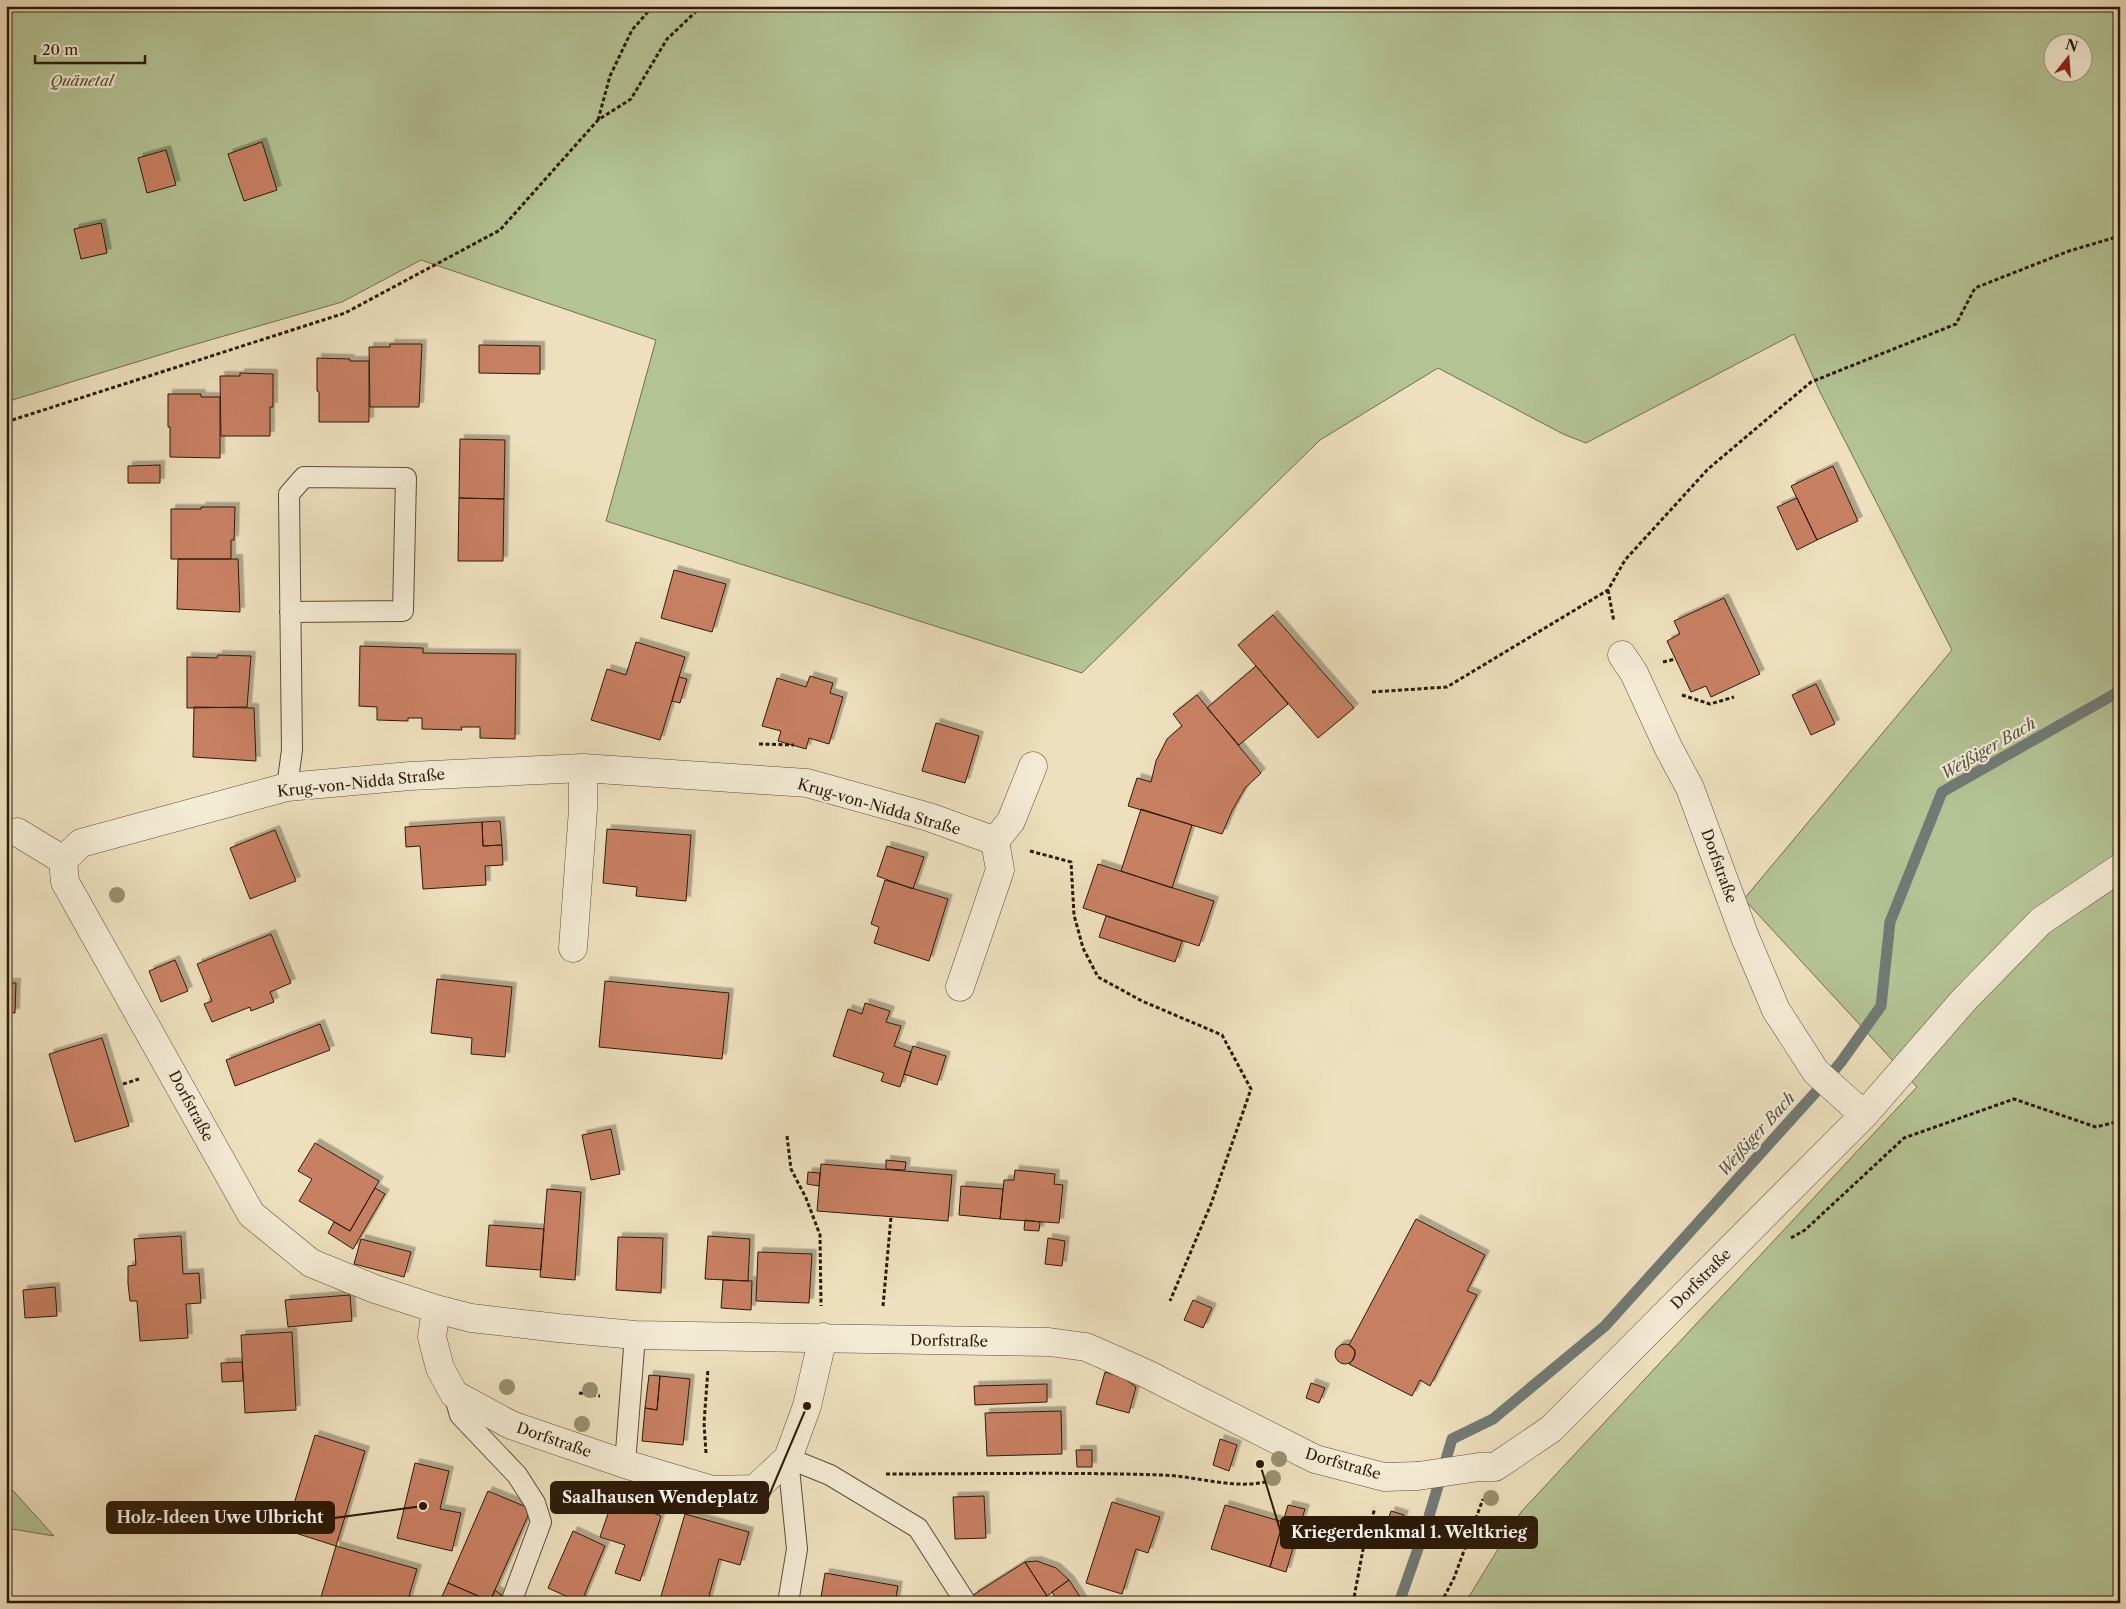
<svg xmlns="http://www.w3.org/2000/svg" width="2126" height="1609" font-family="'Libre Caslon Text',serif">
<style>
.green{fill:#b4c395;stroke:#706e4e;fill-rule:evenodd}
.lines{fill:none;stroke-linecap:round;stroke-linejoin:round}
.stream{stroke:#717a75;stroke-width:11}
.building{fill:#c88064;stroke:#2b1a08;filter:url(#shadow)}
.service-casing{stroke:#5c4c36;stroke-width:22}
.minor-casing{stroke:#5c4c36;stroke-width:29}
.path{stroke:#2b1a08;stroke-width:3;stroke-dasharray:4 2.5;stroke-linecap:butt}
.service{stroke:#f4ebd5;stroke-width:20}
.minor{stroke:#f4ebd5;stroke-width:28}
.tree{fill:#998f71}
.labels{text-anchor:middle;stroke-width:4.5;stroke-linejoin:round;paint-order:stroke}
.park-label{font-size:15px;font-style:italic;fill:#544d32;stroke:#f4ebd5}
.street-label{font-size:15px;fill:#2b1a08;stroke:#f4ebd5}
.water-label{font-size:16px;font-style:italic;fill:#545247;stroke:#f4ebd5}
.leader{fill:none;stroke:#2b1a08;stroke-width:2}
.callout-dot{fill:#2b1a08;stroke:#f4ebd5;stroke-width:2}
.callout{fill:#2b1a08;stroke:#2b1a08;stroke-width:2}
.callout-label{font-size:16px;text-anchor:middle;font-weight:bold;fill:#fff}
</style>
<defs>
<filter id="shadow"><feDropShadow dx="4.5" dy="-4.5" stdDeviation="0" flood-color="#0004"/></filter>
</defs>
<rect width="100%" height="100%" fill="#eee0be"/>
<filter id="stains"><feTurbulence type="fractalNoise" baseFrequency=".004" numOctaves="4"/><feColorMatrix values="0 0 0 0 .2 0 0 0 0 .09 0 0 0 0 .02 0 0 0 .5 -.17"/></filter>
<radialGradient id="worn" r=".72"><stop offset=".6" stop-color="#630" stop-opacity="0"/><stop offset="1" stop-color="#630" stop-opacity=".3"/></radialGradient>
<path class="green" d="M6,6H2120V1603H1465L1521,1512L1917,1087L1744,899L1952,650L1820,392L1794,334L1586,443L1563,434L1438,368L1320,440L1082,673L606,521L656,340L421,260L342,302L179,349L6,402ZM2054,42H2084V72H2054Z
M6,1483L54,1536L6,1528Z"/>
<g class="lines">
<path class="stream" d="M1399,1603L1427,1523L1452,1439L1493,1419L1605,1326L1815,1093L1841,1062L1881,1006L1890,922L1942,792L2120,691"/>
</g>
<path class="building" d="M262,142L277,190L244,201L228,154Z
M166,150L176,185L147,193L138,158Z
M101,223L107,253L81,259L74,229Z
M390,344H422L419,407H370L369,347H390Z
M479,345L540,346V374L479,373Z
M317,358L350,359V361H369V422H319V392L317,391Z
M240,373L273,374V407H270V436H221L220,376H240Z
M168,394H201V397H220V458L170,457V427H168Z
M460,439L505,440L504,499L459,498Z
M160,465V483H128V466Z
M1833,466L1858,521L1817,540L1791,486Z
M459,498L504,499L503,561H458Z
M1797,498L1817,540L1797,550L1777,507Z
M201,507H235L234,540H231V559H171V509H201Z
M178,559H238L240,612L177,609Z
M674,570L726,584L712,632L661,618Z
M1724,598L1760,674L1711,697L1706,686L1691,692L1667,641L1680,634L1674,621Z
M1273,615L1354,708L1318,738L1238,645Z
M636,642L685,657L660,740L591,720L607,669L626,675Z
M360,646L423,648V653L516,654L515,739L480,738V727H461L462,730L422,729V718H408V721L377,720V707L359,706Z
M218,655L251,656L247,707L187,708V657L217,658Z
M1256,666L1288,704L1239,745L1207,708Z
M810,676L833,683L830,693L843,697L829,744L809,738L806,749L778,741L781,731L762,726L777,678L806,687Z
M679,677L687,679L680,703L672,701Z
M1816,684L1835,724L1811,735L1792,695Z
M1197,695L1261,773L1245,788L1232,811L1222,834L1128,806L1137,778L1151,782L1156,761L1167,739L1182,726L1173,714Z
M194,707L254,708L256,761L193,757Z
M936,723L979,736L965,783L922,771Z
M1141,809L1192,825L1172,888L1121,871Z
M500,821L502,845L483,846L482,822Z
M482,822L483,846L502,845L503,865L485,866L486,885L423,889L420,846L406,847L405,827Z
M607,829L691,835L686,901L636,896L637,887L603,883Z
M275,830L296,881L250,899L230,848Z
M887,846L924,857L913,889L877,876Z
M1098,864L1214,901L1199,946L1083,908Z
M885,880L948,899L929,961L874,943L879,927L871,924Z
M1106,916L1182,941L1175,962L1099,937Z
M271,934L291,983L270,992L274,1002L251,1011L250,1007L212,1022L204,1004L212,1001L197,964Z
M175,960L188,991L161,1002L149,971Z
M437,979L512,987L505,1057L471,1054L472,1038L431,1033Z
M605,981L729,993L722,1059L599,1047Z
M6,983H16L15,1013H6Z
M865,1003L890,1011L886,1022L901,1026L894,1046L911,1052L900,1087L881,1081L884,1073L833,1056L848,1009L862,1014Z
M320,1024L330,1050L235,1086L226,1060Z
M102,1038L129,1126L75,1142L49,1054Z
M913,1046L946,1056L937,1085L904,1074Z
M611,1129L620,1174L591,1180L582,1135Z
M315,1143L379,1181L350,1231L299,1201L312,1179L298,1171Z
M886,1160L906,1162L905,1170L886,1169Z
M821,1164L952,1175L948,1221L817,1211Z
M1015,1170L1055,1174L1054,1184L1063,1185L1059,1223L1000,1219L1004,1180H1014Z
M808,1172L820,1173L819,1186L807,1184Z
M961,1186L1003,1189L1000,1219L959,1215Z
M375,1188L385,1194L353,1249L328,1233L334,1222L350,1231Z
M547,1189L581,1192L575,1280L540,1277Z
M1416,1219L1485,1255L1467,1291L1477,1295L1430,1386L1420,1380L1412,1396L1349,1364L1352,1361L1355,1354V1350L1349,1345Z
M1025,1220L1040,1222L1039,1231L1024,1230Z
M489,1225L544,1229L541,1270L486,1266Z
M181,1236L183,1274L199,1273L201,1303L186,1304L188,1338L140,1341L137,1301H130L128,1284V1266L136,1265L134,1239Z
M708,1236L750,1239L748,1281L705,1279Z
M618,1237L663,1238L661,1293L616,1290Z
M1048,1238L1065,1241L1062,1266L1045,1264Z
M361,1239L411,1252L404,1277L354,1264Z
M758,1252L812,1254L809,1303L756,1301Z
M723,1280L752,1281L751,1310L721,1308Z
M55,1287L57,1316L25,1318L23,1290Z
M350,1295L352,1321L288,1327L285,1300Z
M1193,1300L1212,1308L1203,1328L1184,1320Z
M292,1332L296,1410L245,1413L241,1335Z
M1335 1354a10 10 0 1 1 20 0a10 10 0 1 1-20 0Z
M242,1362L243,1381L222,1382L221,1363Z
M1105,1372L1122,1377L1136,1387L1129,1413L1096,1404Z
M649,1375L660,1376L657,1410L645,1408Z
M660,1376L690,1379L683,1445L642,1441L645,1408L657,1410Z
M1311,1383L1325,1388L1319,1403L1306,1398Z
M1047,1384V1402L975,1405L974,1386Z
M1061,1411L1062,1454L987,1456L985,1413Z
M315,1435L365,1451L336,1546L286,1530Z
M1220,1439L1237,1445L1229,1471L1213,1465Z
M1076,1450H1092V1467H1077Z
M415,1463L449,1471L440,1509L461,1513L452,1551L397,1538Z
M488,1491L531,1509L490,1601L448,1583Z
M615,1493L642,1502L640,1508L661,1516L640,1581L615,1573L625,1545L600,1537Z
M984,1496L986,1538L955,1539L953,1497Z
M1112,1502L1160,1517L1148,1553L1136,1549L1122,1594L1086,1583Z
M1225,1505L1283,1522L1270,1567L1211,1549Z
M1288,1505L1305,1509L1299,1527L1283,1522Z
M1391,1511L1404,1515L1399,1530L1386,1526Z
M685,1514L749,1532L740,1565L719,1559L707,1603H659Z
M1283,1522L1299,1527L1286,1572L1270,1567Z
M573,1531L605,1546L581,1603L548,1588Z
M336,1546L417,1569L407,1603H342L321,1597Z
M1037,1561L1056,1568L1069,1580L1047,1596L1025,1562Z
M1025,1562L1047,1596L1037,1603H978L973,1595Z
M825,1573L898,1586L895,1603H820Z
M1069,1580L1084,1603H1059L1052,1592Z
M448,1583L490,1601L485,1603H439Z
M495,1590L512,1603H485L490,1601Z"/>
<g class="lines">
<defs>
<path id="service" d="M287,787L292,750L289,494L304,477L406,478L403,611L290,612
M454,1394L460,1415L517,1475L535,1503L541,1522L513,1597
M625,1464L635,1335
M788,1603L797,1549L788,1458L830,1475L918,1528L966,1603"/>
<path id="minor" d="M1622,655L1634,673L1668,747L1690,788L1745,937L1776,1010L1816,1072L1864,1115
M17,832L63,860L65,882L251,1214L311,1263L375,1289L436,1309L471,1318L558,1328L635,1335L1049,1342L1086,1347L1145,1373L1315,1459L1384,1477L1418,1476L1479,1467H1495L1551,1429L1864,1115L1963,1001L2041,921L2120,868
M63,860L81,843L287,787L410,776L583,768L807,783L929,817L995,841
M573,948L583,809V768
M960,987L1000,870L995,841L1011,821L1033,766
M436,1309L432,1337L440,1368L454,1394L511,1425L625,1464L712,1490L755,1489L788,1458L807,1406L823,1337"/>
</defs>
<use href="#service" class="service-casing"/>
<use href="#minor" class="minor-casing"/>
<path class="path" d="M598,120L610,76L632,30L653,6
M6,422L345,313L500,230L598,120L631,99L667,39L702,6
M1608,590L1614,622
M1663,662L1675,659
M1372,692L1447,687L1608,590L1625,560L1708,469L1811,382L1956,324L1975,288L2069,251L2120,236
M1682,695L1710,704L1734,697
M759,744L794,745
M6,787L10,800
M1030,851L1071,862L1074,915L1083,948L1098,977L1142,1001L1222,1035L1251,1089L1211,1204L1170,1301
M123,1084L139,1079
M787,1136L791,1169L806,1198L820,1235L821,1306
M1791,1238L1805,1230L1904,1138L2014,1099L2096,1127L2120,1121
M883,1306L891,1217
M579,1393L600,1396
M706,1453L704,1423L708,1369
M886,1474C978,1474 1070,1472 1162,1475C1200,1476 1242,1493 1278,1478
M1353,1603L1364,1544L1375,1508
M1441,1603L1454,1578L1483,1499"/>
<use href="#service" class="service"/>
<use href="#minor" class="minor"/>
</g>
<g class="tree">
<circle cx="117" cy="895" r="8"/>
<circle cx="507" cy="1387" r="8"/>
<circle cx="590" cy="1390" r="8"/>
<circle cx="582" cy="1424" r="8"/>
<circle cx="1279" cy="1459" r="8"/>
<circle cx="1273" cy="1478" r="8"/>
<circle cx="1491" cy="1498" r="8"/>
</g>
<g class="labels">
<g class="park-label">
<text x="82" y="86">Quänetal</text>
</g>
<g class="street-label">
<text transform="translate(361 783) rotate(-6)" y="5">Krug-von-Nidda Straße</text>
<text transform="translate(879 807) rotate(16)" y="5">Krug-von-Nidda Straße</text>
<text transform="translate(1719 866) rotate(70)" y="5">Dorfstraße</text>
<text transform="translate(191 1106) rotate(62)" y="5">Dorfstraße</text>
<text transform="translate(1701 1279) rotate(-45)" y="5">Dorfstraße</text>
<text transform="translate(949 1341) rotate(1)" y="5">Dorfstraße</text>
<text transform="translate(554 1440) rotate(19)" y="5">Dorfstraße</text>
<text transform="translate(1343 1464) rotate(16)" y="5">Dorfstraße</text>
</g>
<g class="water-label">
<text transform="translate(1988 748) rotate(-30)" y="6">Weißiger Bach</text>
<text transform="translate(1756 1134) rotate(-48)" y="6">Weißiger Bach</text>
</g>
</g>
<path class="leader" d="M807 1406L768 1498M423 1506L334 1518M1260 1464L1281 1533"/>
<g class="callout-dot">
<circle cx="807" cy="1406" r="5"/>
<circle cx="423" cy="1506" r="5"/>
<circle cx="1260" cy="1464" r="5"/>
</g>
<g class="callout">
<rect x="551" y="1482" width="217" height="31" rx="5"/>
<rect x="107" y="1502" width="227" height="31" rx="5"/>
<rect x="1281" y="1517" width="256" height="31" rx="5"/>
</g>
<g class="callout-label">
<text x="660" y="1503">Saalhausen Wendeplatz</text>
<text x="220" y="1523">Holz-Ideen Uwe Ulbricht</text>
<text x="1409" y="1538">Kriegerdenkmal 1. Weltkrieg</text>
</g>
<rect width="2126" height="1609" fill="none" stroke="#eee0be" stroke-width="25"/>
<rect x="8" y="8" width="2111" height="1594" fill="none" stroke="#2b1a08" stroke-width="2.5"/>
<rect x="12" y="12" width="2101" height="1584" fill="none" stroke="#2b1a08"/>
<g transform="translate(2068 58) rotate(17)"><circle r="24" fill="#f4ebd5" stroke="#a49783"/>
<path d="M0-4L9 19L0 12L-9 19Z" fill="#8f2418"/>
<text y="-8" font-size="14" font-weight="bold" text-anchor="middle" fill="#2b1a08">N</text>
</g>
<path d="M35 55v8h110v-8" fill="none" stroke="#2b1a08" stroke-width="2.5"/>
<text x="42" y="55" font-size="15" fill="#2b1a08" stroke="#f4ebd5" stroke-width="4" paint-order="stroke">20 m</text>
<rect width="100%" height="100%" filter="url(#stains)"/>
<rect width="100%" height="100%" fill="url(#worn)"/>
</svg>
